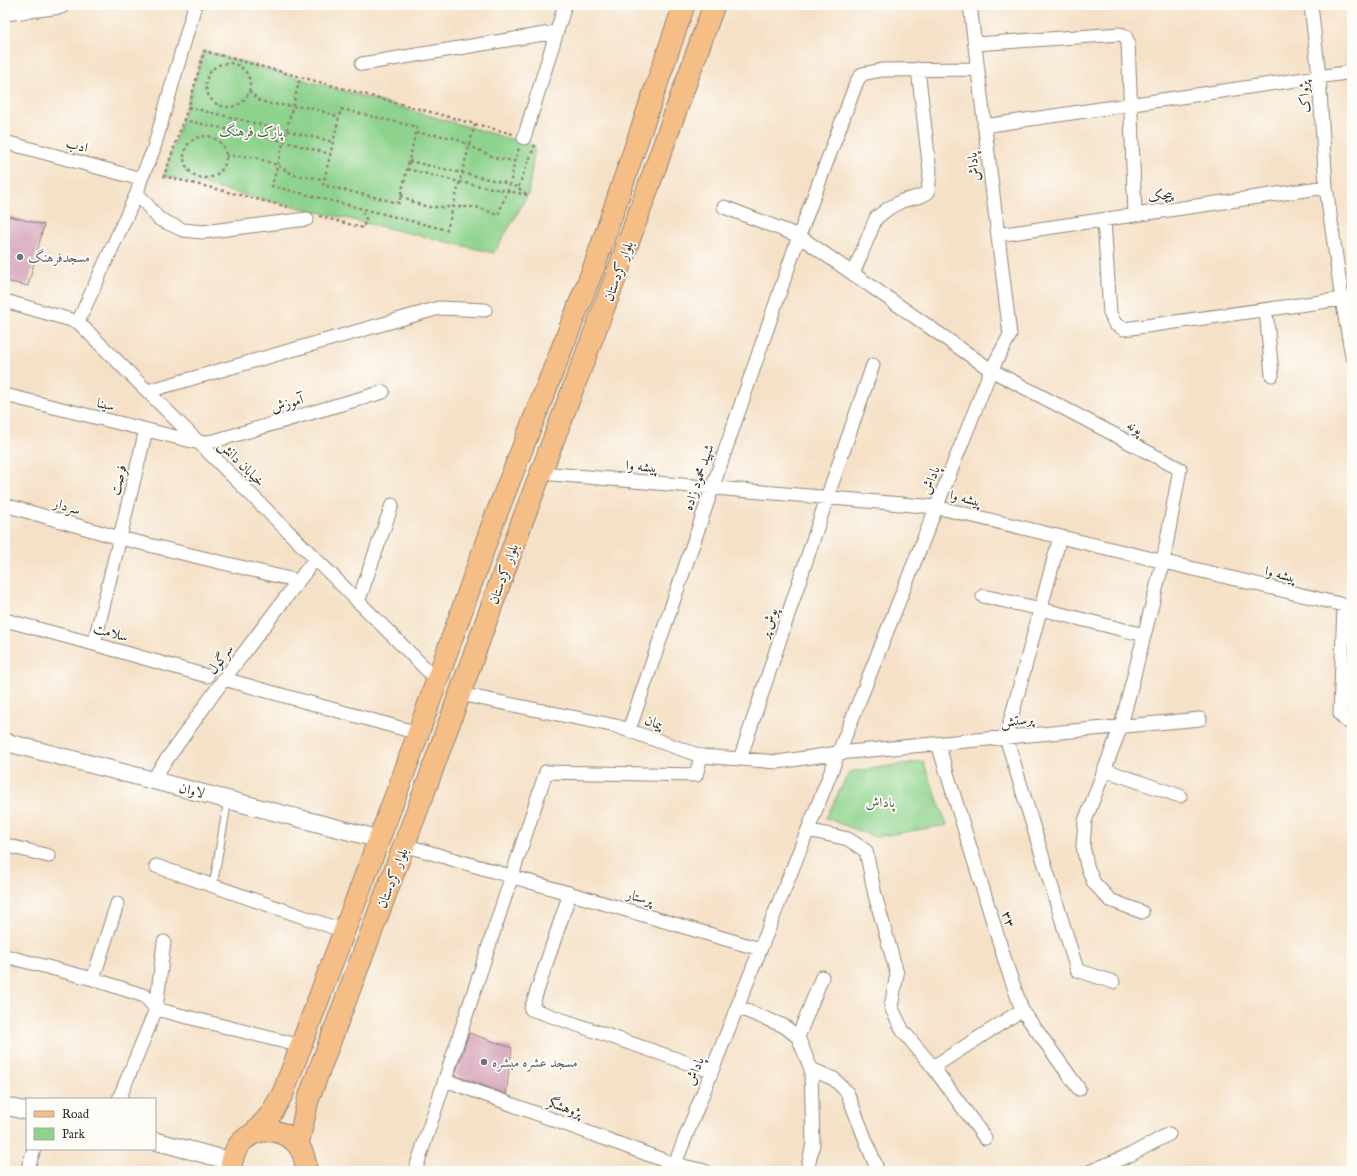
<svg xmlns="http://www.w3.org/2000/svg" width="1357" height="1176" font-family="'IM FELL English',Amiri,serif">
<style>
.green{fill:#8ed38d;stroke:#5c7f5c}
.building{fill:#d39eb6}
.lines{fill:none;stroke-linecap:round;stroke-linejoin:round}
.service-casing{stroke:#908679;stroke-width:9}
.minor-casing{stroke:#908679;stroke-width:15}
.tertiary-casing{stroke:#908679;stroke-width:19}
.primary-casing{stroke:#908679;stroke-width:23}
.path{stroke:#908679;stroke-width:2.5;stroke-dasharray:3 3;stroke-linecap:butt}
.service{stroke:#fff;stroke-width:7}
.minor{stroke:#fff;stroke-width:13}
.tertiary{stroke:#fff;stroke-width:17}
.primary{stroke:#f6be87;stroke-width:21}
.worship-dot{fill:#6b7280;stroke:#fdfcf7;stroke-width:1.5}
.labels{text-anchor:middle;stroke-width:3.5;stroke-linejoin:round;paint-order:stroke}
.street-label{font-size:14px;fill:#2b2b2b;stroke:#fdfcf7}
.park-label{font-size:14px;fill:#495d48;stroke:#fdfcf7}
.worship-label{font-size:14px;fill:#5b616d;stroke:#fdfcf7;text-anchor:start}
</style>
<rect width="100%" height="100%" fill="#fdfcf7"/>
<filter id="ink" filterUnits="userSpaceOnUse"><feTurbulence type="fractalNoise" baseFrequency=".025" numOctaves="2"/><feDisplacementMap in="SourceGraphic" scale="8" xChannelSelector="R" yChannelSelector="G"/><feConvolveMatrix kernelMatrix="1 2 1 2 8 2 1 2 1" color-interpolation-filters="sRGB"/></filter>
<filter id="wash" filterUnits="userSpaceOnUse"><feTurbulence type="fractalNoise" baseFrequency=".012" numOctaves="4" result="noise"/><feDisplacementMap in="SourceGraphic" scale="16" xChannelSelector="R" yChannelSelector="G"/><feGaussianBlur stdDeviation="0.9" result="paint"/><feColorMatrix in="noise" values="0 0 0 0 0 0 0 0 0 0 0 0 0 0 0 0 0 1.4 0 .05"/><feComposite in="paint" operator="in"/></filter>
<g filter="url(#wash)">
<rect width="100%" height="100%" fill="#f5e1c7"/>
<path class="green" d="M204,51L535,146L528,195L494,253L164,176Z
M923,761L947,825L875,837L826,818L849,772Z"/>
<g id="blocks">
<path class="building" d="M9,216L44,225L28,286L5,281V233Z
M469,1033L512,1048L506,1094L455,1075Z"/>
</g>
</g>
<g filter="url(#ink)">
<use href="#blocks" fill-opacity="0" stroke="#908679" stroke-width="1"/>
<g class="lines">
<defs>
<path id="service" d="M213,886L228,800"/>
<path id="minor" d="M1311,5L1319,76L1326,187L1342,299L1352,356
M975,44L1120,34L1125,36L1128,42L1135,215
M362,64L556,32
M984,126L1352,72
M524,138L565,5
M5,142L141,179
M137,193L159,219L183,230L203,232L307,219
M724,207L799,236L991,370L1180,469L1163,562L1121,726L1085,821L1083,846L1087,866L1094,883L1110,900L1142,912
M1104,220L1110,313L1115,324L1124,329L1342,299
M998,235L1326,187
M853,274L876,218L889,208L902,201L921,196L928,192L930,172L918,69
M5,301L78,322L437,680
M1266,310L1272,375
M78,322L137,193L141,179L153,151L195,5
M148,391L439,308L485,310
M5,395L200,443L214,441L383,392
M541,473L936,507L1352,607
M5,505L120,538L298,581
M1060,537L1006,737L1077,970L1113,982
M983,596L1041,609L1144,635
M358,602L392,505
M1344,605L1340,714L1346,721L1352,722
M5,620L94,644L207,676
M94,644L146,430
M224,679L418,733
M460,694L616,726L701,756L778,762L838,753L1200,719
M629,730L799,236L857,81L862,74L882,70L978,69
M938,744L1007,967L1022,1010L1079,1089
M740,759L827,498L873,365
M1105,770L1180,796
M152,780L224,679L315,559
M808,830L848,839L866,851L875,895L897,974L891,1007L903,1031L933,1067L985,1138
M5,845L49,856
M404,845L760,949
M156,866L344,931
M570,893L531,1009L711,1071
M5,956L93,979L145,996L156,1009L301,1046
M93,979L117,904
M737,1007L784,1026L798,1037L811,1069L813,1144L807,1171
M798,1037L822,977
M933,1067L1022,1010
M811,1069L834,1079L847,1092L877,1169
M445,1080L674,1164L705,1171
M119,1099L156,1009L164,942
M27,1171L34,1149
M415,1171L546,772L696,775L701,756
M672,1171L991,370L1010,335L970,5
M1091,1171L1130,1155L1169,1134"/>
<path id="tertiary" d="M5,12L61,5
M5,742L379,839
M5,1106L27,1111
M155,1141L231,1161"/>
<path id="primary" d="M254,1133L271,1114L283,1093L404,773L494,520L594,267L684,5
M298,1145L308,1100L429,779L522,522L618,271L714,5
M231,1171C232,1116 306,1119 306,1171"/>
</defs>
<use href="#service" class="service-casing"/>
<use href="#minor" class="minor-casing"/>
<use href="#tertiary" class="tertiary-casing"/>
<use href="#primary" class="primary-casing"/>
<path class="path" d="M206 85a22 22 0 1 1 44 0a22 22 0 1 1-44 0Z
M249,91L260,101L271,104L312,108L339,117
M188,107L333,142
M341,109L417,127L399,203L323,185Z
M183,120L283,141L330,154
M475,124L513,134
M416,133L435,135L454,138L495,158L515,161
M184 157a21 21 0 1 1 42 0a21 21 0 1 1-42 0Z
M226,156H244L257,158L277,165L294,175L324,179
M409,161L510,184L518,188L535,145
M407,169L460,182L528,195L518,188
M401,195L415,203L428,207H476L498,215L510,184L515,161L519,148
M288,207L164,176L190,102L204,51L475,124L447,230L272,186L300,78
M319,216L363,228L366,219L361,209"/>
<use href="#service" class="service"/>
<use href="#minor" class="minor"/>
<use href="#tertiary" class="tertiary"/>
<use href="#primary" class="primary"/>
</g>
</g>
<g class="worship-dot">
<circle cx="20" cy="257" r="4"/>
<circle cx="484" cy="1062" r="4"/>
</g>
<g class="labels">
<g class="street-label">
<text transform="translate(1304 97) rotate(-94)" y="5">پژواک</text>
<text transform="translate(77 145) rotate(15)" y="5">ادب</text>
<text transform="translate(973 167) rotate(-97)" y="5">پاداش</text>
<text transform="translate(1160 195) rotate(-8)" y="5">پیچک</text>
<text transform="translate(618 271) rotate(-70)" y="5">بلوار کردستان</text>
<text transform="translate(287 403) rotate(-16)" y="5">آموزش</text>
<text transform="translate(106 404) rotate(14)" y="5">سینا</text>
<text transform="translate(1135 427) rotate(27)" y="5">پونه</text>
<text transform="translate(242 463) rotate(45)" y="5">خیابان دانش</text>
<text transform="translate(642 466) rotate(5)" y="5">پیشه وا</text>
<text transform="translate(698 477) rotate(-71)" y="5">شهید محمود زاده</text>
<text transform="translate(118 480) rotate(-76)" y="5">فرصت</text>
<text transform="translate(930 480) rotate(-68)" y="5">پاداش</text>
<text transform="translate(966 498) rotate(14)" y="5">پیشه وا</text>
<text transform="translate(67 506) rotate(16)" y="5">سردار</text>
<text transform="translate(503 574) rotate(-70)" y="5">بلوار کردستان</text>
<text transform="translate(1281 574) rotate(14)" y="5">پیشه وا</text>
<text transform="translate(768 623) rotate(-72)" y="5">پوش پر</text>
<text transform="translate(111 632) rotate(16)" y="5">سلامت</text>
<text transform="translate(220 659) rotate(-54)" y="5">سرگول</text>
<text transform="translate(1017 720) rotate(-5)" y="5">پرستش</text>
<text transform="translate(654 722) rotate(20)" y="5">پیمان</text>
<text transform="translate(192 790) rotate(14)" y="5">لاوان</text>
<text transform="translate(392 878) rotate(-69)" y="5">بلوار کردستان</text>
<text transform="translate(640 897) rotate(16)" y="5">پرستار</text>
<text transform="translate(1009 919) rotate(73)" y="5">۳۳</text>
<text transform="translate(694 1071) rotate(-68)" y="5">پاداش</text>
<text transform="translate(565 1107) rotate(20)" y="5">پژوهشگر</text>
</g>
<g class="park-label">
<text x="251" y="136">پارک فرهنگ</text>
<text x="880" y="807">پاداش</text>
</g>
<g class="worship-label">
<text x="28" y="262">مسجدفرهنگ</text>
<text x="492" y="1067">مسجد عشره مبشره</text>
</g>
</g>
<rect width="1357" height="1176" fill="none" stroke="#fdfcf7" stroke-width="20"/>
<rect x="26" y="1098" width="130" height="52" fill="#fdfcf7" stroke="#a9a8a5"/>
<rect x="34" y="1111" width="20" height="6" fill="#f6be87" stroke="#a9a8a5"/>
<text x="62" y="1118" font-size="12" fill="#2b2b2b">Road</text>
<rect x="34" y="1128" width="20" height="12" fill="#8ed38d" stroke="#a9a8a5"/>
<text x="62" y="1138" font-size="12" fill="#2b2b2b">Park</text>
</svg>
